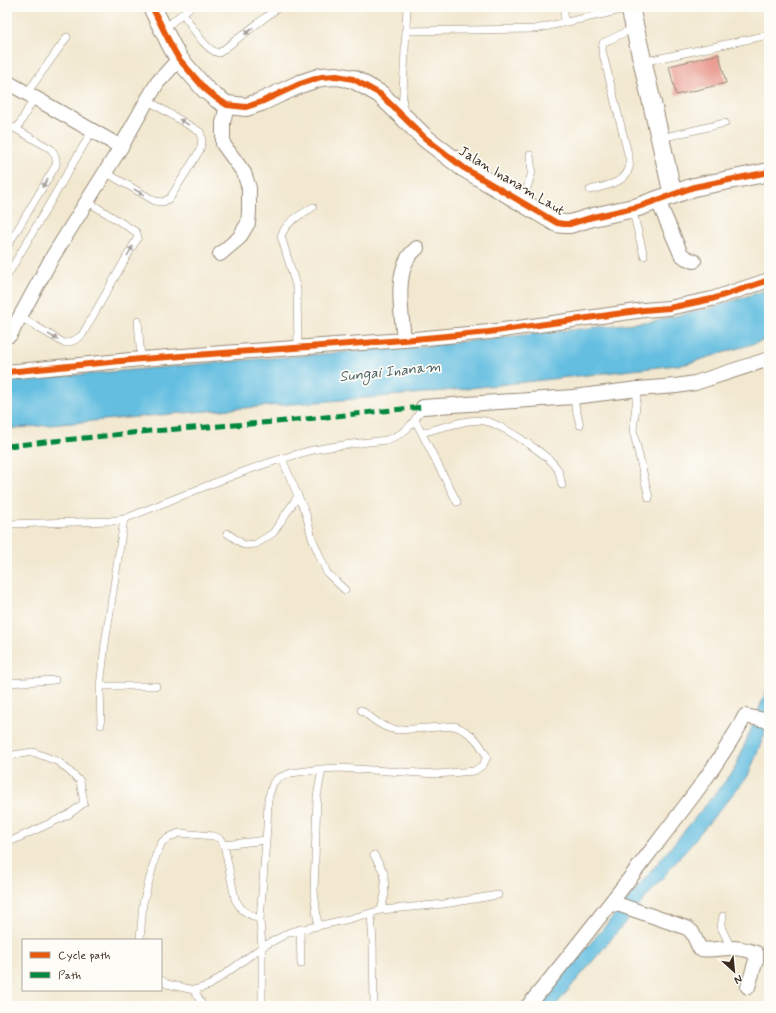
<svg xmlns="http://www.w3.org/2000/svg" width="776" height="1013" font-family="Mynerve,sans-serif">
<style>
.water{fill:#63bee0;stroke:#4f747f}
.building{fill:#e89489}
.lines{fill:none;stroke-linecap:round;stroke-linejoin:round}
.service-casing{stroke:#968977;stroke-width:8}
.minor-casing{stroke:#968977;stroke-width:16}
.tertiary-casing{stroke:#968977;stroke-width:20}
.service{stroke:#fff;stroke-width:7}
.minor{stroke:#fff;stroke-width:14}
.tertiary{stroke:#fff;stroke-width:18}
.quiet{stroke:#00873e;stroke-width:5;stroke-dasharray:10 5;stroke-linecap:butt}
.cycleway-casing{stroke:#fdfcf7;stroke-width:8}
.cycleway{stroke:#e8590c;stroke-width:6}
.oneway{fill:#a79f9a}
.labels{text-anchor:middle;stroke-width:3.5;stroke-linejoin:round;paint-order:stroke}
.street-label{font-size:14px;fill:#3b2a1e;stroke:#fdfcf7}
.water-label{font-size:15px;font-style:italic;fill:#495e62;stroke:#fdfcf7}
</style>
<rect width="100%" height="100%" fill="#fdfcf7"/>
<filter id="ink" filterUnits="userSpaceOnUse"><feTurbulence type="fractalNoise" baseFrequency=".025" numOctaves="2"/><feDisplacementMap in="SourceGraphic" scale="8" xChannelSelector="R" yChannelSelector="G"/><feConvolveMatrix kernelMatrix="1 2 1 2 8 2 1 2 1" color-interpolation-filters="sRGB"/></filter>
<filter id="wash" filterUnits="userSpaceOnUse"><feTurbulence type="fractalNoise" baseFrequency=".012" numOctaves="4" result="noise"/><feDisplacementMap in="SourceGraphic" scale="16" xChannelSelector="R" yChannelSelector="G"/><feGaussianBlur stdDeviation="0.9" result="paint"/><feColorMatrix in="noise" values="0 0 0 0 0 0 0 0 0 0 0 0 0 0 0 0 0 1.4 0 .05"/><feComposite in="paint" operator="in"/></filter>
<g filter="url(#wash)">
<rect width="100%" height="100%" fill="#f2e8d0"/>
<path class="water" d="M769,289V339L686,364L426,393L147,416L7,429V381L246,360L423,346L653,321L714,307Z
M769,684V723L748,776L555,1006H537L629,898L732,773L736,766Z"/>
<g id="blocks">
<path class="building" d="M719,54L726,83L676,95L669,66Z"/>
</g>
</g>
<g filter="url(#ink)">
<use href="#blocks" fill-opacity="0" stroke="#968977" stroke-width="1"/>
<g class="lines">
<defs>
<path id="service" d="M564,7V23
M183,14C192,25 204,50 219,53L279,7
M163,30L190,7
M405,31L535,29L631,8
M642,62L769,35
M27,93L67,37
M402,113L407,7
M7,124L51,149C55,154 57,158 56,165L7,247
M17,129L34,98
M661,138L725,123
M105,172L155,201L163,202L170,198L200,150C202,144 203,138 200,132L147,100
M590,190C603,186 625,184 629,168C630,166 629,162 629,158L602,50L603,43L634,28
M520,200L527,188L532,172L530,155
M632,208L644,256
M7,276L92,131
M20,317L64,343C71,343 76,340 82,335L138,237L136,232L87,201
M138,321L141,359
M298,348L297,289L281,236C287,221 299,216 313,207
M638,389L633,430L649,498
M573,397L580,425
M415,420L457,502
M422,433C437,429 471,417 485,421C501,424 551,456 558,470C560,475 561,481 562,485
M298,496L306,514L312,538L327,573L345,590
M7,524L110,521L124,519C186,495 248,466 313,450C337,445 362,443 386,440C406,434 413,424 423,407
M227,533L244,545L256,544L273,533L298,496L282,459
M7,683L55,680
M100,686H156
M101,725L100,686L105,644L124,519
M7,756L33,752L59,762L80,781L84,803L68,815L7,843
M224,845L266,840
M374,855L384,873L385,894L381,910
M371,914L373,943L374,1006
M723,916L721,927L731,948
M318,926L314,891L317,797L322,769L339,768L437,774L474,771L483,765L487,757C478,740 473,734 455,726L398,730C383,729 373,719 361,710
M300,929L301,964
M140,940L143,903L156,855L162,842L170,837L179,833L214,836L220,839L224,845L226,854L235,899L242,910L260,920
M161,980L167,984L194,990L210,985L262,947L290,932L349,919L381,910L444,904L498,895
M194,990L203,1006
M262,1006V947L260,920L267,827L268,799L273,783L278,778L291,773L322,769"/>
<path id="minor" d="M7,82L121,147
M658,201L681,254L686,258L694,261
M220,254L239,238L248,223L249,212V188L244,173L223,144V123L227,105
M10,335L53,256L121,147L149,97L158,82L179,59
M404,340C402,316 395,279 408,258C410,254 414,251 417,248
M7,372L141,359L404,340L489,332L644,310L669,308L712,299L769,280
M423,407L573,397L638,389L676,386L695,383L769,359
M610,904L620,905L687,928L692,932L700,949C710,951 719,948 730,948C738,948 748,950 756,953V960L748,987
M528,1006C570,956 610,904 650,852C684,808 719,764 745,716L769,721"/>
<path id="tertiary" d="M152,7L171,45L179,59L205,89L216,98L227,105L246,107L261,102L300,84L321,77L337,76L353,79L380,94L425,138L464,168L557,223L564,224H570L593,217L638,207L694,187L769,172
M630,7L673,195"/>
</defs>
<use href="#service" class="service-casing"/>
<use href="#minor" class="minor-casing"/>
<use href="#tertiary" class="tertiary-casing"/>
<use href="#service" class="service"/>
<use href="#minor" class="minor"/>
<use href="#tertiary" class="tertiary"/>
<path class="quiet" d="M7,446L151,431L276,422L423,407"/>
<defs>
<path id="cycleway" d="M152,7L171,45L179,59L205,89L216,98L227,105L246,107L261,102L300,84L321,77L337,76L353,79L380,94L425,138L464,168L557,223L564,224H570L593,217L638,207L694,187L769,172
M7,372L141,359L404,340L489,332L644,310L669,308L712,299L769,280"/>
</defs>
<use href="#cycleway" class="cycleway-casing"/>
<use href="#cycleway" class="cycleway"/>
</g>
<defs><path id="oneway-solid" d="M-6-.8H1V-3.2L6.5 0L1 3.2V.8H-6Z"/></defs>
<g class="oneway">
<use href="#oneway-solid" transform="translate(249 31) rotate(142)"/>
<use href="#oneway-solid" transform="translate(184 122) rotate(-149)"/>
<use href="#oneway-solid" transform="translate(45 183) rotate(121)"/>
<use href="#oneway-solid" transform="translate(139 192) rotate(30)"/>
<use href="#oneway-solid" transform="translate(130 251) rotate(-60)"/>
<use href="#oneway-solid" transform="translate(53 337) rotate(31)"/>
</g>
</g>
<g class="labels">
<g class="street-label">
<text transform="translate(512 180) rotate(31)" y="5">Jalan Inanam Laut</text>
</g>
<g class="water-label">
<text transform="translate(390 371) rotate(-6)" y="5">Sungai Inanam</text>
</g>
</g>
<rect width="776" height="1013" fill="none" stroke="#fdfcf7" stroke-width="24"/>
<rect x="22" y="939" width="140" height="52" fill="#fdfcf7" stroke="#afa8a0"/>
<rect x="30" y="952" width="20" height="6" fill="#e8590c" stroke="#afa8a0"/>
<text x="58" y="959" font-size="12" fill="#3b2a1e">Cycle path</text>
<rect x="30" y="972" width="20" height="6" fill="#00873e" stroke="#afa8a0"/>
<text x="58" y="979" font-size="12" fill="#3b2a1e">Path</text>
<g transform="translate(734 971) rotate(153)" stroke="#fdfcf7" stroke-width="3" paint-order="stroke">
<path d="M0-3L7 15L0 10L-7 15Z" fill="#3b2a1e"/>
<text y="-6" font-size="11" font-weight="bold" text-anchor="middle" fill="#3b2a1e">N</text>
</g>
</svg>
